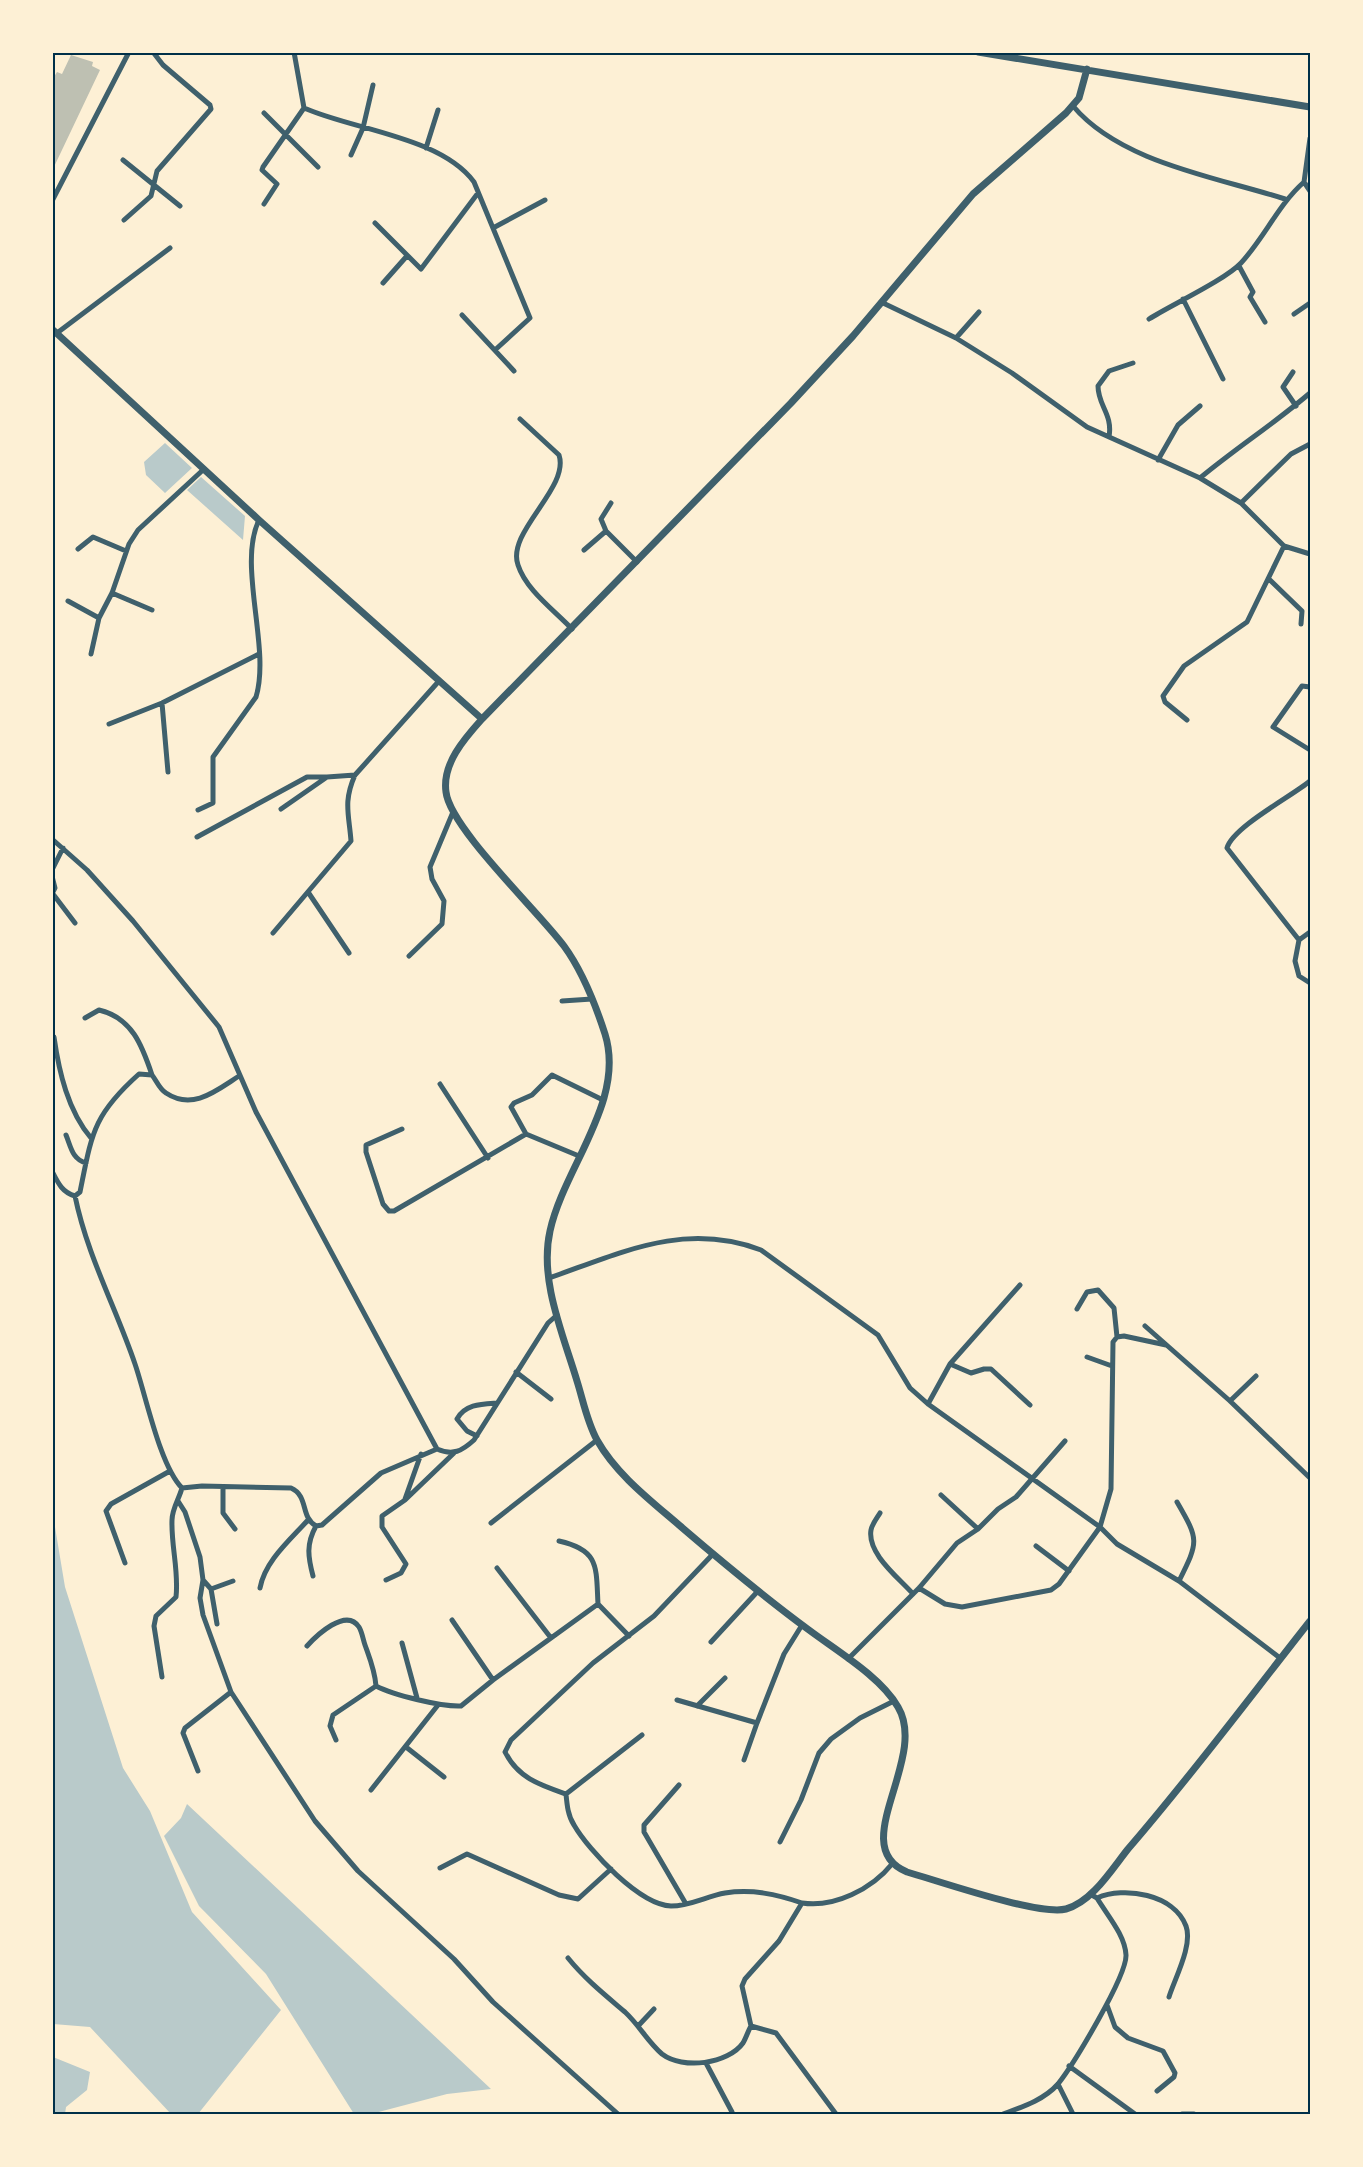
<svg xmlns="http://www.w3.org/2000/svg" width="1363" height="2167" font-family="'Alegreya Sans',sans-serif">
<style>
.green{fill:#b9caca}
.building{fill:#bec0b2}
.lines{fill:none;stroke-linecap:round;stroke-linejoin:round}
.minor{stroke:#3f606c;stroke-width:5}
.tertiary{stroke:#3f606c;stroke-width:7}
.neatline{fill:none;stroke:#003049;stroke-width:2}
</style>
<rect width="100%" height="100%" fill="#fdf0d5"/>
<path class="green" d="M165,443L192,468L165,493L146,475L144,462Z
M201,477L245,516L243,540L187,490Z
M53,1515L65,1587L123,1768L150,1811L192,1912L281,2010L198,2114H171L90,2027L53,2024Z
M187,1804L491,2089L447,2094L371,2114H354L266,1974L199,1906L164,1836L181,1818Z
M53,2057L90,2072L87,2090L66,2107L65,2114H53Z"/>
<path class="building" d="M71,55L93,62L92,66L100,70L52,171V80L57,72L62,74Z"/>
<g class="lines">
<path class="minor" d="M294,52L304,108C354,130 441,137 474,182L530,318L495,350
M1073,106C1121,163 1217,177 1285,199
M264,113L318,167
M1310,138L1304,182L1310,191
M426,148L438,110
M351,155L363,128L373,85
M123,160L180,206
M52,201L129,52
M264,204L277,184L262,170L263,167L304,108
M124,220L151,196L157,171L211,109L210,105L163,65L153,52
M375,223L421,269L478,193
M493,228L545,200
M1239,266L1253,292L1250,297L1265,322
M383,283L406,257
M1183,299L1223,379
M881,302L956,338L1012,373L1087,427L1200,478L1241,503L1284,546L1310,554
M1294,314L1310,303
M462,315L514,371
M1149,319C1171,305 1225,280 1241,263C1265,237 1278,205 1304,182
M57,333L170,248
M956,338L979,312
M1293,372L1283,387L1296,406
M520,419L559,455C570,488 506,532 518,565C526,590 554,610 572,629
M1109,437C1113,414 1098,406 1098,386L1109,371L1133,363
M1158,460L1178,425L1200,406
M1200,478C1236,448 1275,423 1310,393
M611,503L601,519L606,531L637,562
M1241,503L1291,454L1310,444
M78,549L93,537L126,551
M584,550L606,531
M1270,580L1302,611L1301,624
M112,593L152,610
M68,601L99,618
M91,654L99,618L112,593L129,544L138,530L204,469
M1310,687L1302,686L1273,727L1310,750
M162,703L168,772
M1187,720L1165,702L1163,696L1184,666L1247,622L1284,546
M109,724L162,703L259,654
M281,809L327,777L355,775
M198,810L213,803V757L256,697C271,648 237,565 259,520
M197,837L307,777H327
M52,839L87,870L133,921L219,1027L256,1112L437,1449C453,1456 462,1451 474,1440L548,1323L557,1315
M52,870L63,848
M52,876L55,888L52,894
M308,892L349,953
M53,894L75,923
M1310,932L1299,940L1295,961L1299,976L1310,983
M273,933L351,841C349,814 343,802 355,775L439,681
M1299,940L1227,848C1233,827 1292,796 1310,781
M409,956L442,924L444,901L432,879L430,867L453,812
M562,1001L592,999
M85,1018L99,1010C132,1018 142,1045 152,1075
M54,1037C59,1072 68,1111 91,1138
M440,1084L488,1158
M402,1129L366,1145V1152L383,1204L389,1211H394L526,1134L579,1156
M526,1134L511,1107L514,1103L532,1095L552,1075L603,1100
M66,1135C71,1147 72,1159 86,1163
M52,1171C58,1183 62,1192 75,1196
M549,1278C621,1253 684,1221 761,1250L878,1335L910,1388L928,1404L1100,1527L1117,1544L1179,1581L1280,1658
M1077,1309L1087,1292L1098,1290L1114,1308L1117,1337
M1145,1326L1230,1401L1310,1478
M1087,1357L1112,1366
M950,1364L971,1373L984,1369H991L1030,1405
M516,1372L551,1399
M1230,1401L1256,1376
M928,1404L950,1364L1020,1285
M477,1436L467,1431L457,1419C465,1404 482,1404 497,1403
M182,1488C160,1466 146,1396 135,1364C116,1308 87,1255 75,1196L80,1192C92,1133 93,1115 139,1074L152,1075C156,1080 160,1090 166,1093C193,1111 217,1090 239,1076
M223,1488V1513L235,1529
M941,1495L978,1529L998,1509L1016,1497L1065,1441
M405,1499L421,1454
M178,1501L185,1512L200,1557L203,1580L200,1598L203,1615L231,1692L315,1821L358,1871L454,1959L493,2002L618,2114
M1177,1502C1199,1540 1199,1541 1179,1581
M880,1513C877,1518 872,1524 871,1530C867,1554 899,1578 913,1594
M491,1523L597,1440
M559,1541C600,1550 596,1568 598,1604L629,1636
M1036,1546L1069,1571
M713,1554L654,1616L593,1663L511,1740L505,1752C518,1778 540,1785 566,1794C567,1805 568,1816 574,1825C589,1851 640,1905 671,1906C690,1906 707,1896 725,1893C752,1889 776,1894 802,1903
M125,1563L106,1511L111,1504L170,1471
M497,1568L551,1638
M313,1576C308,1557 306,1544 316,1526
M203,1580L211,1589L217,1624
M386,1580L401,1573L406,1564L382,1527V1516L405,1500L454,1453
M260,1588C265,1561 290,1540 308,1520
M919,1588L945,1604L962,1607L1051,1590L1059,1584L1100,1527L1111,1489L1113,1342L1117,1337L1124,1336L1166,1345
M211,1589L233,1581
M452,1620L493,1680
M711,1642L758,1591
M402,1643L417,1698
M307,1646C316,1636 346,1607 359,1627C362,1632 363,1639 365,1645C370,1659 375,1671 376,1686C393,1695 442,1707 461,1706L493,1680L598,1604
M848,1659L919,1588L957,1543L978,1529
M162,1677L154,1626L156,1616L176,1597C179,1571 171,1546 172,1520C172,1509 179,1499 182,1488L202,1486L291,1488C309,1496 300,1517 316,1526L322,1525L381,1473L437,1449
M677,1700L757,1723L784,1654L802,1625
M697,1706L725,1678
M336,1740L330,1726L333,1715L376,1686
M406,1747L444,1777
M744,1760L757,1723
M198,1771L183,1733L185,1728L231,1692
M679,1785L644,1825V1832L686,1904
M371,1790L438,1705
M566,1794L642,1735
M780,1842L801,1800L819,1753L831,1739L860,1718L894,1701
M440,1868L467,1854L559,1895L578,1899L611,1869
M1097,1898C1124,1886 1174,1894 1186,1926C1193,1945 1175,1978 1169,1997
M568,1958C585,1979 605,1995 625,2012C639,2025 648,2042 662,2054C683,2070 728,2064 743,2043C746,2038 748,2031 751,2026
M1107,2005L1115,2027L1128,2038L1163,2051L1175,2073L1174,2077L1157,2091
M639,2025L654,2009
M706,2063L732,2112
M1069,2066L1135,2114
M1058,2084L1073,2114
M836,2114L776,2033L751,2026L742,1986L745,1979L779,1941L802,1903C834,1908 872,1889 892,1864
M1003,2114C1022,2107 1044,2100 1058,2084C1073,2065 1127,1976 1126,1955C1125,1935 1107,1915 1097,1898L1090,1894
M1182,2114H1194"/>
<path class="tertiary" d="M978,52L1310,107
M1087,69L1079,98L1066,113L973,194L853,336L791,403L482,719C464,739 442,764 446,792C450,828 539,912 564,946C583,972 595,1003 605,1034C626,1101 564,1167 550,1231C539,1280 563,1334 577,1381C583,1400 587,1422 597,1440C616,1474 650,1500 679,1525C721,1561 764,1597 809,1630C837,1651 881,1677 898,1707C929,1759 845,1847 907,1872C939,1881 1039,1916 1066,1909C1092,1902 1112,1869 1128,1849C1192,1775 1250,1697 1310,1621
M52,329L259,520L482,719"/>
</g>
<rect width="1363" height="2167" fill="none" stroke="#fdf0d5" stroke-width="108"/>
<rect x="54" y="54" width="1255" height="2059" class="neatline"/>
</svg>
